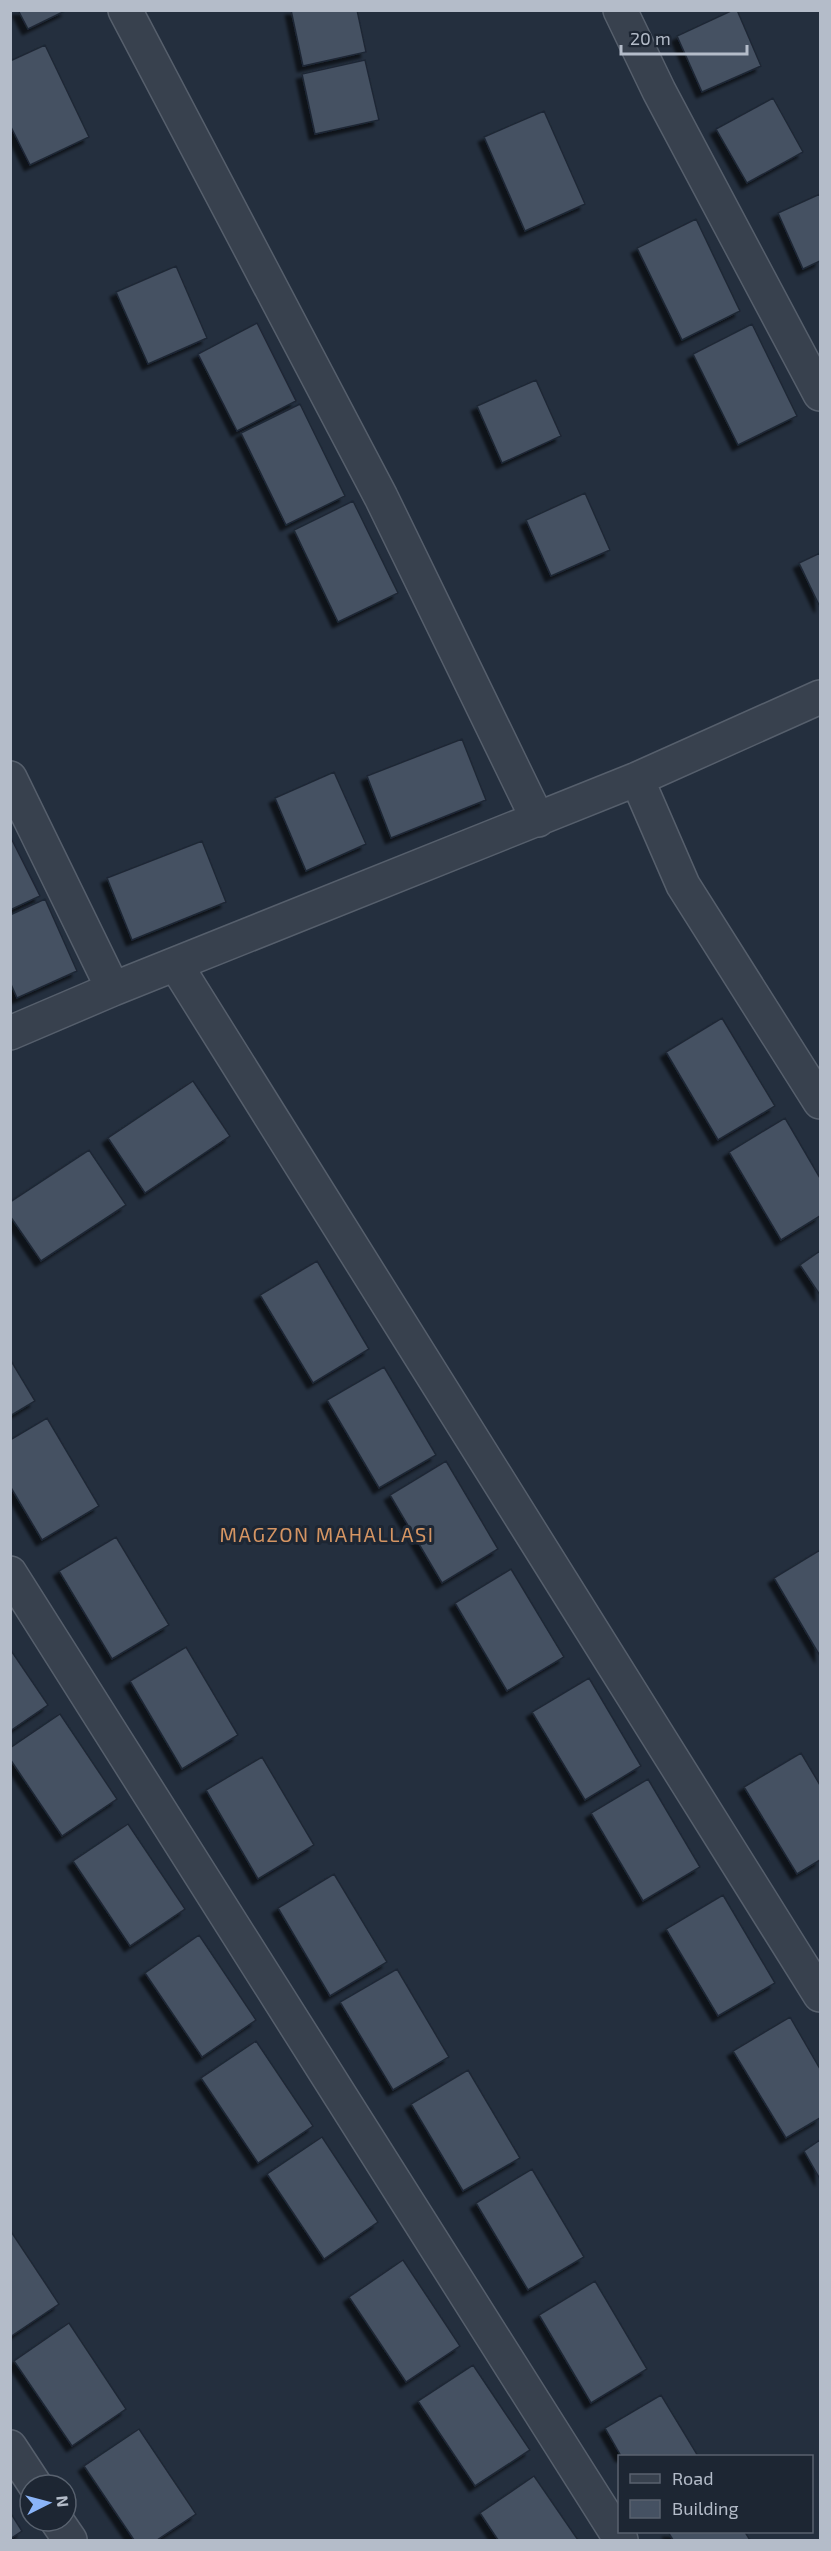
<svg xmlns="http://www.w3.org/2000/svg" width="831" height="2551" font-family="'Exo 2',sans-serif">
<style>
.building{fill:#455162;stroke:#1f2835;stroke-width:1.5;filter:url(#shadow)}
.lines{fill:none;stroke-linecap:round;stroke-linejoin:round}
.minor-casing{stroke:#565f6c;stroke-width:36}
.minor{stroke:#38414e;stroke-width:33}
.labels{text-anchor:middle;stroke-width:6;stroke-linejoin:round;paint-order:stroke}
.neighbourhood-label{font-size:20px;letter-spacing:1.5px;fill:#d59563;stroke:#1d2633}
</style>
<defs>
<filter id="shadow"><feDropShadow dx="-5.5" dy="5.5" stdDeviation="1.5" flood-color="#0009"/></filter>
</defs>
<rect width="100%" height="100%" fill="#242f3e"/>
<path class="building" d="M18,10H67L28,29Z
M291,10H357L366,52L303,66Z
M733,10H737L761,66L702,92L677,36Z
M45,45L89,137L30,165L10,125V61Z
M365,60L379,120L315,134L302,74Z
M773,98L803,152L747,183L716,129Z
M544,111L585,204L525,231L484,137Z
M820,194V261L803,269L778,213Z
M696,219L740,311L682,340L637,248Z
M176,266L207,338L148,364L116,292Z
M257,323L296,401L237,431L198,354Z
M752,324L797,416L738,445L693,354Z
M536,380L561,436L502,463L477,406Z
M300,404L345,496L286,525L241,433Z
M585,493L610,550L551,576L526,520Z
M353,501L398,593L338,622L294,530Z
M820,553V607L799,563Z
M462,739L486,800L391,838L367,776Z
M334,772L366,844L306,871L275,798Z
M10,836L40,896L10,910Z
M202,841L226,902L132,940L107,878Z
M45,899L77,971L17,998L10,982V915Z
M722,1018L775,1106L718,1140L666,1052Z
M193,1081L230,1136L145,1193L108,1138Z
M785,1118L820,1178V1216L781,1240L729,1152Z
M89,1150L126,1205L41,1261L10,1216V1202Z
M820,1251V1295L800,1265Z
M317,1261L369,1349L313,1383L260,1295Z
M10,1359L35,1401L10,1416Z
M384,1367L436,1455L379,1488L327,1400Z
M47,1418L99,1506L42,1540L10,1486V1440Z
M446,1461L498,1549L442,1583L390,1495Z
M116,1537L169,1625L112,1659L59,1571Z
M820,1550V1656L774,1578Z
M511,1569L564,1657L507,1691L455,1603Z
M186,1647L238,1735L182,1769L130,1681Z
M10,1649L48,1705L10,1731Z
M589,1678L641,1766L585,1800L532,1712Z
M60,1714L117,1799L62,1836L10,1759V1748Z
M801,1753L820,1785V1860L797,1874L744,1787Z
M262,1757L314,1845L258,1879L206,1790Z
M648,1779L700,1867L643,1901L591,1813Z
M128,1824L185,1909L130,1946L73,1861Z
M334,1874L387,1962L330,1996L278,1908Z
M723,1895L775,1983L718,2016L666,1929Z
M199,1935L256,2020L202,2057L145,1973Z
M397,1969L449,2057L393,2090L340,2002Z
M790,2017L820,2069V2118L786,2138L733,2051Z
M256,2041L313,2126L258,2163L201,2078Z
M468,2070L520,2158L463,2191L411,2104Z
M322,2137L378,2222L324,2259L267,2174Z
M820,2140V2179L804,2151Z
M532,2169L584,2257L528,2290L476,2203Z
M10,2230L59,2304L10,2337Z
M403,2260L460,2346L406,2382L349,2297Z
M595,2281L647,2369L591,2403L539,2315Z
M69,2323L126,2409L72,2446L14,2361Z
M473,2365L530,2450L475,2486L418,2401Z
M661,2395L698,2456H621L605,2428Z
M139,2429L196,2514L157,2540H134L84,2466Z
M534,2476L578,2540H498L480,2513Z
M10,2512L22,2531L10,2539Z
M668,2532H745L750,2540H673Z"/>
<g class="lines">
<defs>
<path id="minor" d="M125,10L381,497L538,820
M620,10L659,91L820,394
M10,778L113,989
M637,779L683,885L820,1102
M176,965L820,1995
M10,1033L113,989L637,779L820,697
M10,1573L621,2540
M10,2447L35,2485
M57,2521L70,2540"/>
</defs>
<use href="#minor" class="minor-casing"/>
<use href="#minor" class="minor"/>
</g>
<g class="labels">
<g class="neighbourhood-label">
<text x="327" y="1542">MAGZON MAHALLASI</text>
</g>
</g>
<rect width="831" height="2551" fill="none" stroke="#b4bcc9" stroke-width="24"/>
<rect x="618" y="2455" width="195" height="78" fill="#1d2633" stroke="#59626f" stroke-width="1.5"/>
<rect x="630" y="2474" width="30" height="9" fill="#38414e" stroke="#59626f" stroke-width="1.5"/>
<text x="672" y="2485" font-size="18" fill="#b4bcc9">Road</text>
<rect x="630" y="2500" width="30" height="18" fill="#455162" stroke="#59626f" stroke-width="1.5"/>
<text x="672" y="2515" font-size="18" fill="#b4bcc9">Building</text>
<g transform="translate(48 2503) rotate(84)"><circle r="28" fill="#1d2633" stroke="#59626f" stroke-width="1.5"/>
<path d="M0-4.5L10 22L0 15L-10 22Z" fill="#8ab4f8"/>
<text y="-9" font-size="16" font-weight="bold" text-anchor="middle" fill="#b4bcc9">N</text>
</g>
<path d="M621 45v9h126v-9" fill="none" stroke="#b4bcc9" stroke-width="3"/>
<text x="630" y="45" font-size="18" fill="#b4bcc9" stroke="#1d2633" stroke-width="4.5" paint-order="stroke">20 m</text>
</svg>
